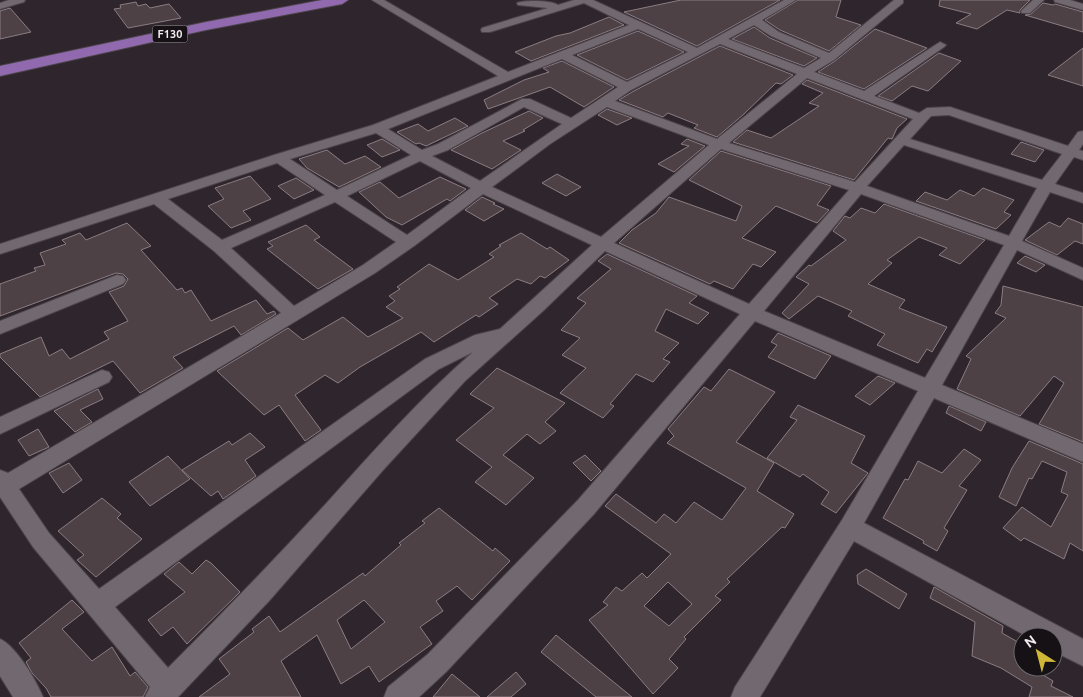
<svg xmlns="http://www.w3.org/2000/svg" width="1083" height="697" font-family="Ubuntu,sans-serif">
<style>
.building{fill:#4e4145;stroke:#8b7d81;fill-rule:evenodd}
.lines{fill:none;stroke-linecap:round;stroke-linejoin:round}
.minor-casing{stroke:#4b444a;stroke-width:2}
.major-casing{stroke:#4b444a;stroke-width:2}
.minor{fill:#726870;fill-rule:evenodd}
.major{fill:#9169ae;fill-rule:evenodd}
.labels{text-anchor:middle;stroke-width:4.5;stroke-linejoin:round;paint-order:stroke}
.shield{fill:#151114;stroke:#afaaad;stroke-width:1}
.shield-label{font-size:11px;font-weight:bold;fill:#f1ebef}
</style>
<rect width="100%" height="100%" fill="#2f262d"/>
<path class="building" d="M681,0H780L697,46L624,12Z
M798,0H841L836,17L861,25L829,51L780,30L765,20Z
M940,0H1030L1020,10V13L1007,10L977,29L956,23L971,14L939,6Z
M136,2L138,6L146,4L150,8L169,4L181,18L128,28L114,9L121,8L120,5Z
M1043,3L1053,5L1055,4L1083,12V32L1025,15L1031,14Z
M10,8L31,32L0,39V11Z
M609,17L624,25L531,61L515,52L556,36L570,33Z
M754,27L770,38L817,58L804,66L732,39Z
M875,29L927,48L864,89L818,72L835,61Z
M638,31L684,52L627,80L577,55Z
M720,46L793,75L781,84L776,83L744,114L717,137L694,128L698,125L668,113L663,117L619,100L632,92Z
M1083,48V86L1048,75Z
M939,53L961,61L928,91L912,86L892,101L878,96Z
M562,61L614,87L584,107L550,87L488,109L484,100L524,80L549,72L543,68Z
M807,80L907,119L897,128L892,139L888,138L854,180L733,142L747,130L771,138L819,106L809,103L823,93L802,84Z
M607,109L632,118L617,125L598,115Z
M529,111L543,118L523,130L525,131L503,141L521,150L492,169L451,150L482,133Z
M455,118L468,126L426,146L419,143L416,144L397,132L418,124L428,131Z
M382,139L400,150L382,157L367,145Z
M687,139L705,146L674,172L658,164L689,146L681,144Z
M1021,142L1044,150L1035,162L1011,154Z
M327,150L345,164L365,156L381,167L339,187L307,168L299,159Z
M721,151L831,186L817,205L829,210L817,223L776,206L742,238L776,252L761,267L753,264L733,289L714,281L710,284L619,243L632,230L656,213L669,197L736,221L742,206L689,180Z
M557,174L581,187L566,196L542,183Z
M250,176L271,199L243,211L251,220L231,228L208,206L224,199L215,188Z
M440,177L466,189L450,201L447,199L402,225L386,217L359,192L380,182L399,198Z
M296,178L314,190L294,199L278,186Z
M983,188L1014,200L1004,212L1011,215L996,229L916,201L925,192L947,200L960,190L974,196Z
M482,197L495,203L493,204L504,209L484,221L465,210Z
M884,204L985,240L960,264L939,255L947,248L919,237L887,260L892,263L868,284L905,300L899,308L947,327L932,352L927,349L918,363L877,345L885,334L848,316L852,311L818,296L789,319L782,313L809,284L796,277L809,265L811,266L846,240L833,231L845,216L850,218L861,208L875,213Z
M1068,218L1083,224V244L1075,241L1057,255L1025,240L1049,222L1060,227Z
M127,223L151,246L141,250L177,290L182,288L185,293L191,290L211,321L256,300L267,314L274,311L276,314L241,335L234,326L173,357L183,368L140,393L113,361L40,397L0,357V354L41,337L49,356L62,349L70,359L109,339L104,332L128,321L109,292L124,286L128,279L123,274L116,273L0,316V284L36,271L34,268L45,265L40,253L66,244L62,240L80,233L86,240Z
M306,225L320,237L314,240L353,269L318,289L267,249L273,246L268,242Z
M521,233L547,249L550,247L569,260L545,278L540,276L531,284L517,279L489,298L498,304L479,317L476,315L434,342L421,332L360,367L338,383L325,375L295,395L321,430L305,441L279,405L264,415L217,371L288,328L303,340L343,317L368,337L403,318L386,307L395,301L389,296L400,289L397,287L429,264L458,280L494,257L489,254L501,246L499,245Z
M607,254L697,296L689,303L709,313L698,324L666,309L655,331L679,343L663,359L670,362L653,382L636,374L610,404L614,406L603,418L560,393L586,368L562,355L580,338L561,330L586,303L577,298L611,269L598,261Z
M1025,256L1045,265L1036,272L1017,263Z
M1003,286L1083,307V442L1039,424L1064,383L1054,376L1020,416L957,389L971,359L966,356L1006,318L995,313L1001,305Z
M778,333L831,356L815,379L768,357L777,345L771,342Z
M497,368L565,403L545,422L556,431L540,444L527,434L503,455L534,478L506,505L475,482L492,467L456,440L494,408L470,394Z
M729,369L775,392L736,442L774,463L757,491L794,514L785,528L782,527L727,579L730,582L715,596L721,600L684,637L686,639L669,659L678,668L653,694L589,620L608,605L603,602L616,587L622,591L642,573L647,578L671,554L605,506L616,494L656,523L664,514L676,523L694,502L722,520L746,488L667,443L674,436L668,429L704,387L711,391ZM668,582L692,604L669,626L644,606Z
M878,376L895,383L870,405L855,396Z
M98,389L103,399L80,410L92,422L75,432L54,411Z
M798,405L865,436L851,463L868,473L836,513L821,504L829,492L803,474L800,477L767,458L797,420L790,417Z
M949,406L986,422L981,431L946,413Z
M38,429L49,447L29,456L18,440Z
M250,433L265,447L245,460L256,476L223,499L218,491L211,496L182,470L229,441L232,445Z
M1029,441L1083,464V551L1070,543L1064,559L1024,538L1021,541L1003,528L1022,507L1051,527L1068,495L1061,492L1067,472L1042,461L1032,479L1029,478L1016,506L999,497L1012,468Z
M964,449L981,460L959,486L967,490L944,528L948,531L937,551L923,543L924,541L883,518L905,479L908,480L918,461L942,473Z
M585,455L601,471L591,481L573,463Z
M168,456L190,479L150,506L129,482Z
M69,463L82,480L63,493L49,473Z
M102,498L121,514L117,518L142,539L96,577L77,560L84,555L58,531Z
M439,508L493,551L495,548L510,561L472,600L457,586L436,601L443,611L420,627L432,644L379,682L369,666L341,684L317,635L281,661L301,697H199L230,674L219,659L254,632L252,629L269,616L280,632L363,573L365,576L401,545L399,543L425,523L422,521ZM364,600L385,622L351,649L337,620Z
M206,560L211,563L240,592L187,644L173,627L161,636L148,620L185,592L164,574L179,562L192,574Z
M866,569L907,594L899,609L858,584L857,575Z
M934,587L1003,626L1002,633L1023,645V667H1030L1053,681L1051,686L1073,697H1029L1032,687L1001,668L972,656L975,622L930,598Z
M72,600L84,612L62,629L92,661L112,647L130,676L135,672L148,687L143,697H51L46,688L32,673L26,662L31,658L19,643Z
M556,635L632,697H596L541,652Z
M516,672L526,684L511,697H487Z
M452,674L480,697H433Z"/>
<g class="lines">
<defs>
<path id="minor" d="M9,0H25L24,2L0,9V3Z
M372,0H384L508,72L629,25L584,3L490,32H482L481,30L482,28L548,8L518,5L517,3C524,0 551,0 558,5L574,0H593L697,48L784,0H796L762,20L779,32L829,53L894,0H903V3L834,60L814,72L864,91L940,42L946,45L944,47L874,96L919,113L927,108L950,107L1068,146L1078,132L1083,131V144L1079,150L1083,151V160L1074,157L1055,184L1083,193V203L1050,192L1022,241L1083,268V280L1017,250L942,385L1083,444V462L934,398L864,523L1083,639V666L1053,651V637H1028L854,541L760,697H731L735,687L842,520L918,391L755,321L594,514L446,672L419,697H384L388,687L428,654L578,500L740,314L605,251L543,311L465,381L384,469L269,601L178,697H145L150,687L33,547L0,497V470L8,473L281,313L214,251L154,204L0,254V244L274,155L373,125L498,76ZM754,25L771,36L821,58L804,68L728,39ZM638,29L688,52L627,82L572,55ZM720,44L797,74L717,139L615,101L631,90ZM562,59L618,87L571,118L530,99H522L438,144L422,150L388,129ZM807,78L913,119L855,182L729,143ZM524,107L562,124L480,181L432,156L448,150ZM607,107L709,145L601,237L492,187L550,144ZM949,115L1062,154L1042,180L910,139L931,116ZM376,133L411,155L337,190L290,159ZM904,145L1037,188L1009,236L867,186ZM721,149L849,190L749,304L614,243ZM420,161L471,188L407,235L347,196ZM277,163L325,195L222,240L168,199ZM483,194L592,245L500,329L475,335L425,359L99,589L49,533L19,489L375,273L414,246ZM861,194L1004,245L925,378L764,311ZM335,202L396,242L363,265L294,306L231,248ZM473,352C419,399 371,454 323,507C272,562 221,615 168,668L115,607L439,369Z
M1033,0H1044L1030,13H1022L1021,11Z
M1054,0H1070L1083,4V10L1055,2Z
M117,275L123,276L126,280L123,284L0,334V321Z
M102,370L109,372L112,377L109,382L0,434V417Z
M0,639C16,646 36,680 43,697H13L0,676Z"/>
<path id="major" d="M322,0H348L342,4L206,30L0,76V66L206,22Z"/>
</defs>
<use href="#minor" class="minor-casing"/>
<use href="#major" class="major-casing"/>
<use href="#minor" class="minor"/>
<use href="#major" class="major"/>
</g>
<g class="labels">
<rect class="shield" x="152.5" y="25.5" width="35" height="17" rx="4"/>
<g class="shield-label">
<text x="170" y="38">F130</text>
</g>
</g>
<g transform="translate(1038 652) rotate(324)"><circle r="24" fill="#151114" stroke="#6d686c"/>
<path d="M0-4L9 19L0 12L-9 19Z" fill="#cfb837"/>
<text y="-8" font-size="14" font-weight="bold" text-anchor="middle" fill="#f1ebef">N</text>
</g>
</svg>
